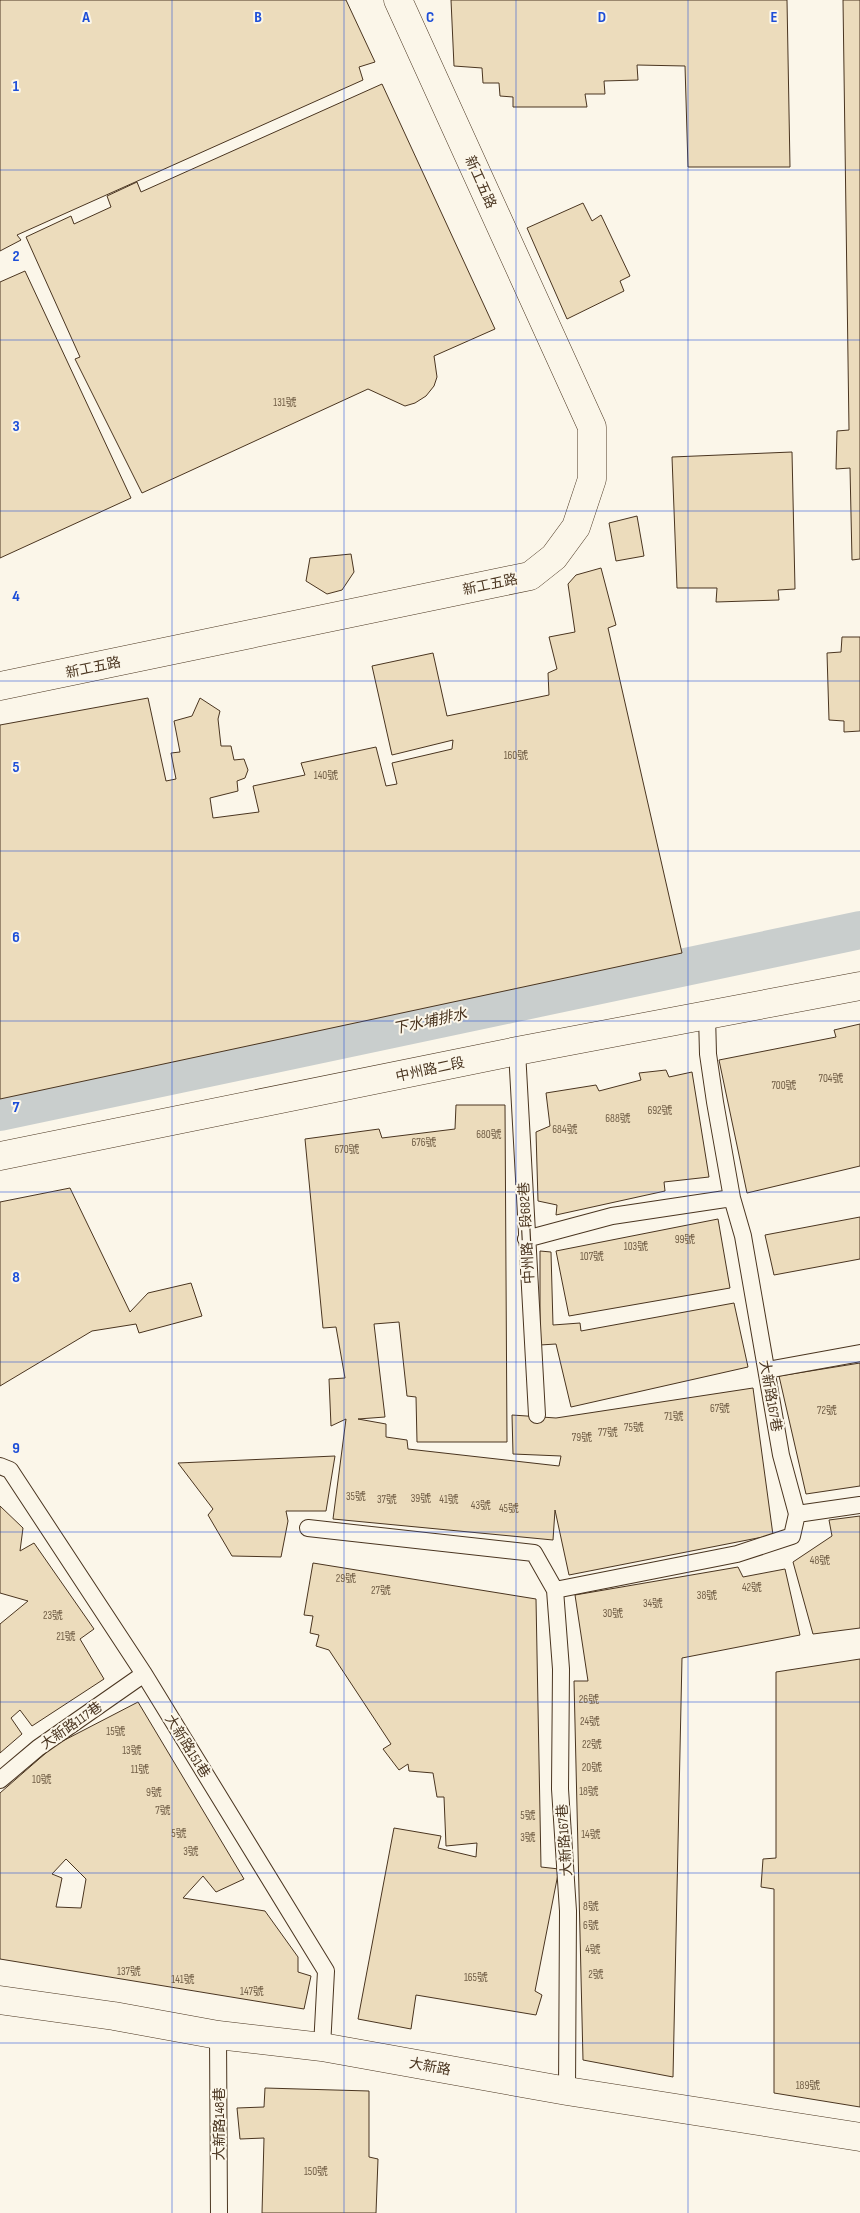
<svg xmlns="http://www.w3.org/2000/svg" width="860" height="2213" font-family="'Sofia Sans Condensed','Noto Sans TC',sans-serif">
<style>
.lines{fill:none;stroke-linecap:round;stroke-linejoin:round}
.canal{stroke:#c9cecd;stroke-width:38}
.building{fill:#ecdcbc;stroke:#4a3520;fill-rule:evenodd}
.service-casing{stroke:#4a3520;stroke-width:18}
.minor-casing{stroke:#4a3520;stroke-width:29}
.tertiary-casing{stroke:#4a3520;stroke-width:29}
.service{stroke:#fbf6e9;stroke-width:16}
.minor{stroke:#fbf6e9;stroke-width:28}
.tertiary{stroke:#fbf6e9;stroke-width:28}
.grid{fill:none;stroke:#1d4ed8;stroke-width:1;stroke-opacity:0.55}
.labels{text-anchor:middle;stroke-width:4;stroke-linejoin:round;paint-order:stroke}
.number-label{font-size:11px;fill:#725f47}
.street-label{font-size:14px;fill:#4a3520;stroke:#fbf6e9}
.water-label{font-size:15px;font-style:italic;fill:#4a3520;stroke:#fbf6e9}
.grid-label{font-size:16px;text-anchor:middle;font-weight:bold;fill:#1d4ed8;stroke:#fbf6e9;stroke-width:4;stroke-linejoin:round;paint-order:stroke}
</style>
<rect width="100%" height="100%" fill="#fbf6e9"/>
<g class="lines">
<path class="canal" d="M0,1112L860,930"/>
</g>
<path class="building" d="M0,0H346L375,62L359,67L363,80L17,235L21,240L0,251Z
M451,0H787L790,167H688L685,66L637,65L638,80L604,81L605,94H585L587,107H513V97L500,96L499,83H483L482,68L454,66Z
M843,0H860V559L852,560L850,468L836,469L837,431L849,430Z
M382,84L495,329L434,356L437,377L434,386L426,396L415,403L405,406L368,389L142,493L75,359L80,357L26,237L71,216L74,224L111,207L107,196L137,182L141,192Z
M583,203L592,221L601,215L630,276L620,281L624,291L567,319L527,228Z
M25,271L131,498L0,558V282Z
M792,452L795,589L778,590L779,600L716,602L717,588H677L672,457Z
M637,516L644,556L616,561L609,523Z
M351,554L354,572L342,590L327,594L306,581L310,558Z
M601,568L616,625L608,628L682,953L0,1099V725L148,698L166,781L176,779L171,753L180,752L174,721L192,716L200,698L220,711L218,719L221,746H231L234,760L244,759L248,770L245,778L237,781L238,791L210,798L213,818L259,812L253,786L305,775L301,763L376,747L386,786L397,784L392,763L452,749L453,740L392,755L372,666L433,653L447,716L549,695L548,673L557,669L549,637L575,632L568,584L576,575Z
M842,637H860V731L844,732V721L829,720L827,653L841,652Z
M860,1024V1166L747,1193L719,1060L836,1037L834,1030Z
M666,1070L669,1077L692,1072L709,1177L664,1182L665,1191L556,1215L557,1205L538,1201L536,1132L550,1126L546,1093L596,1085L599,1091L641,1080L639,1073Z
M456,1105H505L507,1442H417L416,1397L407,1396L399,1322L374,1324L385,1417L358,1419L386,1424V1437L407,1440L408,1449L559,1466L561,1456L513,1454L512,1415L556,1418L753,1388L773,1535L569,1575L555,1510L553,1540L333,1519L346,1419L331,1426L329,1379L345,1378L336,1327L323,1328L305,1139L379,1129L382,1138L455,1129Z
M70,1188L130,1312L148,1293L191,1283L202,1316L139,1333L136,1324L92,1331L0,1386V1202Z
M860,1217V1259L774,1275L765,1235Z
M718,1219L730,1288L569,1316L556,1251Z
M540,1251L551,1252L553,1325L580,1323L581,1331L734,1303L748,1367L571,1407L556,1344L540,1345Z
M860,1363V1486L806,1494L779,1376Z
M335,1456L326,1511H286L288,1521L281,1557L232,1556L208,1515L213,1509L178,1463Z
M0,1506L23,1528L20,1551L34,1543L94,1629L80,1639L104,1679L32,1726L20,1710L11,1718L22,1734L0,1753V1624L28,1601L0,1593Z
M860,1516V1628L813,1634L793,1562L832,1536L829,1520Z
M313,1563L536,1599L541,1867L559,1869L535,1991L542,1995L536,2015L416,1995L411,2029L358,2019L394,1828L441,1836L438,1848L476,1857L477,1843L446,1846L444,1797H437L433,1773L409,1771L408,1764L399,1770L383,1749L391,1744L329,1650L316,1646L319,1635L310,1633L313,1616L304,1615Z
M738,1567L743,1577L785,1569L800,1635L682,1658L673,2077L583,2060L574,1681H588L575,1595Z
M860,1659V2107L774,2093V1889L761,1887L763,1859L776,1858V1672Z
M138,1702L244,1879L216,1892L203,1876L183,1898L265,1911L298,1957V1972L311,1976L304,2009L0,1959V1793L55,1745ZM66,1859L86,1879L81,1908L56,1907L62,1878L52,1874Z
M265,2088L369,2091V2157L378,2159L376,2213H262L264,2138L240,2139L237,2108L264,2107Z"/>
<g class="lines">
<defs>
<path id="service" d="M517,1051L537,1415
M526,1239L612,1216L732,1198
M767,1370L860,1353
M0,1466L10,1470L144,1674L326,1971L322,2047
M797,1514L860,1505
M308,1528L534,1553L555,1590L561,1669L560,1789L568,1911L567,2091
M555,1590L737,1554L792,1536L797,1514L781,1455L743,1236L732,1198L715,1102L708,1054L707,1015
M0,1780L38,1748L144,1674
M218,2035L219,2213"/>
<path id="minor" d="M0,686L530,576L554,557L576,527L592,479V427L398,0"/>
<path id="tertiary" d="M0,1156L517,1051L860,986
M0,2000L114,2016L218,2035L322,2047L567,2091L860,2137"/>
</defs>
<use href="#service" class="service-casing"/>
<use href="#minor" class="minor-casing"/>
<use href="#tertiary" class="tertiary-casing"/>
<use href="#service" class="service"/>
<use href="#minor" class="minor"/>
<use href="#tertiary" class="tertiary"/>
</g>
<path class="grid" d="M172,0V2213M344,0V2213M516,0V2213M688,0V2213M0,170H860M0,340H860M0,511H860M0,681H860M0,851H860M0,1021H860M0,1192H860M0,1362H860M0,1532H860M0,1702H860M0,1873H860M0,2043H860"/>
<g class="labels">
<g class="number-label">
<text x="285" y="406">131號</text>
<text x="516" y="759">160號</text>
<text x="326" y="779">140號</text>
<text x="831" y="1082">704號</text>
<text x="784" y="1089">700號</text>
<text x="660" y="1114">692號</text>
<text x="618" y="1122">688號</text>
<text x="565" y="1133">684號</text>
<text x="489" y="1138">680號</text>
<text x="424" y="1146">676號</text>
<text x="347" y="1153">670號</text>
<text x="685" y="1243">99號</text>
<text x="636" y="1250">103號</text>
<text x="592" y="1260">107號</text>
<text x="720" y="1412">67號</text>
<text x="827" y="1414">72號</text>
<text x="674" y="1420">71號</text>
<text x="634" y="1431">75號</text>
<text x="608" y="1436">77號</text>
<text x="582" y="1441">79號</text>
<text x="356" y="1500">35號</text>
<text x="421" y="1502">39號</text>
<text x="387" y="1503">37號</text>
<text x="449" y="1503">41號</text>
<text x="481" y="1509">43號</text>
<text x="509" y="1512">45號</text>
<text x="820" y="1564">48號</text>
<text x="346" y="1582">29號</text>
<text x="752" y="1591">42號</text>
<text x="381" y="1594">27號</text>
<text x="707" y="1599">38號</text>
<text x="653" y="1607">34號</text>
<text x="613" y="1617">30號</text>
<text x="53" y="1619">23號</text>
<text x="66" y="1640">21號</text>
<text x="589" y="1703">26號</text>
<text x="590" y="1725">24號</text>
<text x="116" y="1735">15號</text>
<text x="592" y="1748">22號</text>
<text x="132" y="1754">13號</text>
<text x="592" y="1771">20號</text>
<text x="140" y="1773">11號</text>
<text x="42" y="1783">10號</text>
<text x="589" y="1795">18號</text>
<text x="154" y="1796">9號</text>
<text x="163" y="1814">7號</text>
<text x="528" y="1819">5號</text>
<text x="179" y="1837">5號</text>
<text x="591" y="1838">14號</text>
<text x="528" y="1841">3號</text>
<text x="191" y="1855">3號</text>
<text x="591" y="1910">8號</text>
<text x="591" y="1929">6號</text>
<text x="593" y="1953">4號</text>
<text x="129" y="1975">137號</text>
<text x="596" y="1978">2號</text>
<text x="476" y="1981">165號</text>
<text x="183" y="1983">141號</text>
<text x="252" y="1995">147號</text>
<text x="808" y="2089">189號</text>
<text x="316" y="2175">150號</text>
</g>
<g class="street-label">
<text transform="translate(481 182) rotate(66)" y="5">新工五路</text>
<text transform="translate(490 584) rotate(-12)" y="5">新工五路</text>
<text transform="translate(93 667) rotate(-12)" y="5">新工五路</text>
<text transform="translate(430 1069) rotate(-12)" y="5">中州路二段</text>
<text transform="translate(526 1233) rotate(-93)" y="5">中州路二段682巷</text>
<text transform="translate(771 1396) rotate(80)" y="5">大新路167巷</text>
<text transform="translate(71 1725) rotate(-35)" y="5">大新路117巷</text>
<text transform="translate(188 1746) rotate(58)" y="5">大新路151巷</text>
<text transform="translate(564 1840) rotate(-94)" y="5">大新路167巷</text>
<text transform="translate(430 2066) rotate(10)" y="5">大新路</text>
<text transform="translate(219 2124) rotate(-90)" y="5">大新路148巷</text>
</g>
<g class="water-label">
<text transform="translate(430 1021) rotate(-12)" y="5">下水埔排水</text>
</g>
</g>
<g class="grid-label">
<text x="86" y="22">A</text>
<text x="258" y="22">B</text>
<text x="430" y="22">C</text>
<text x="602" y="22">D</text>
<text x="774" y="22">E</text>
<text x="16" y="91">1</text>
<text x="16" y="261">2</text>
<text x="16" y="431">3</text>
<text x="16" y="601">4</text>
<text x="16" y="772">5</text>
<text x="16" y="942">6</text>
<text x="16" y="1112">7</text>
<text x="16" y="1282">8</text>
<text x="16" y="1453">9</text>
</g>
</svg>
